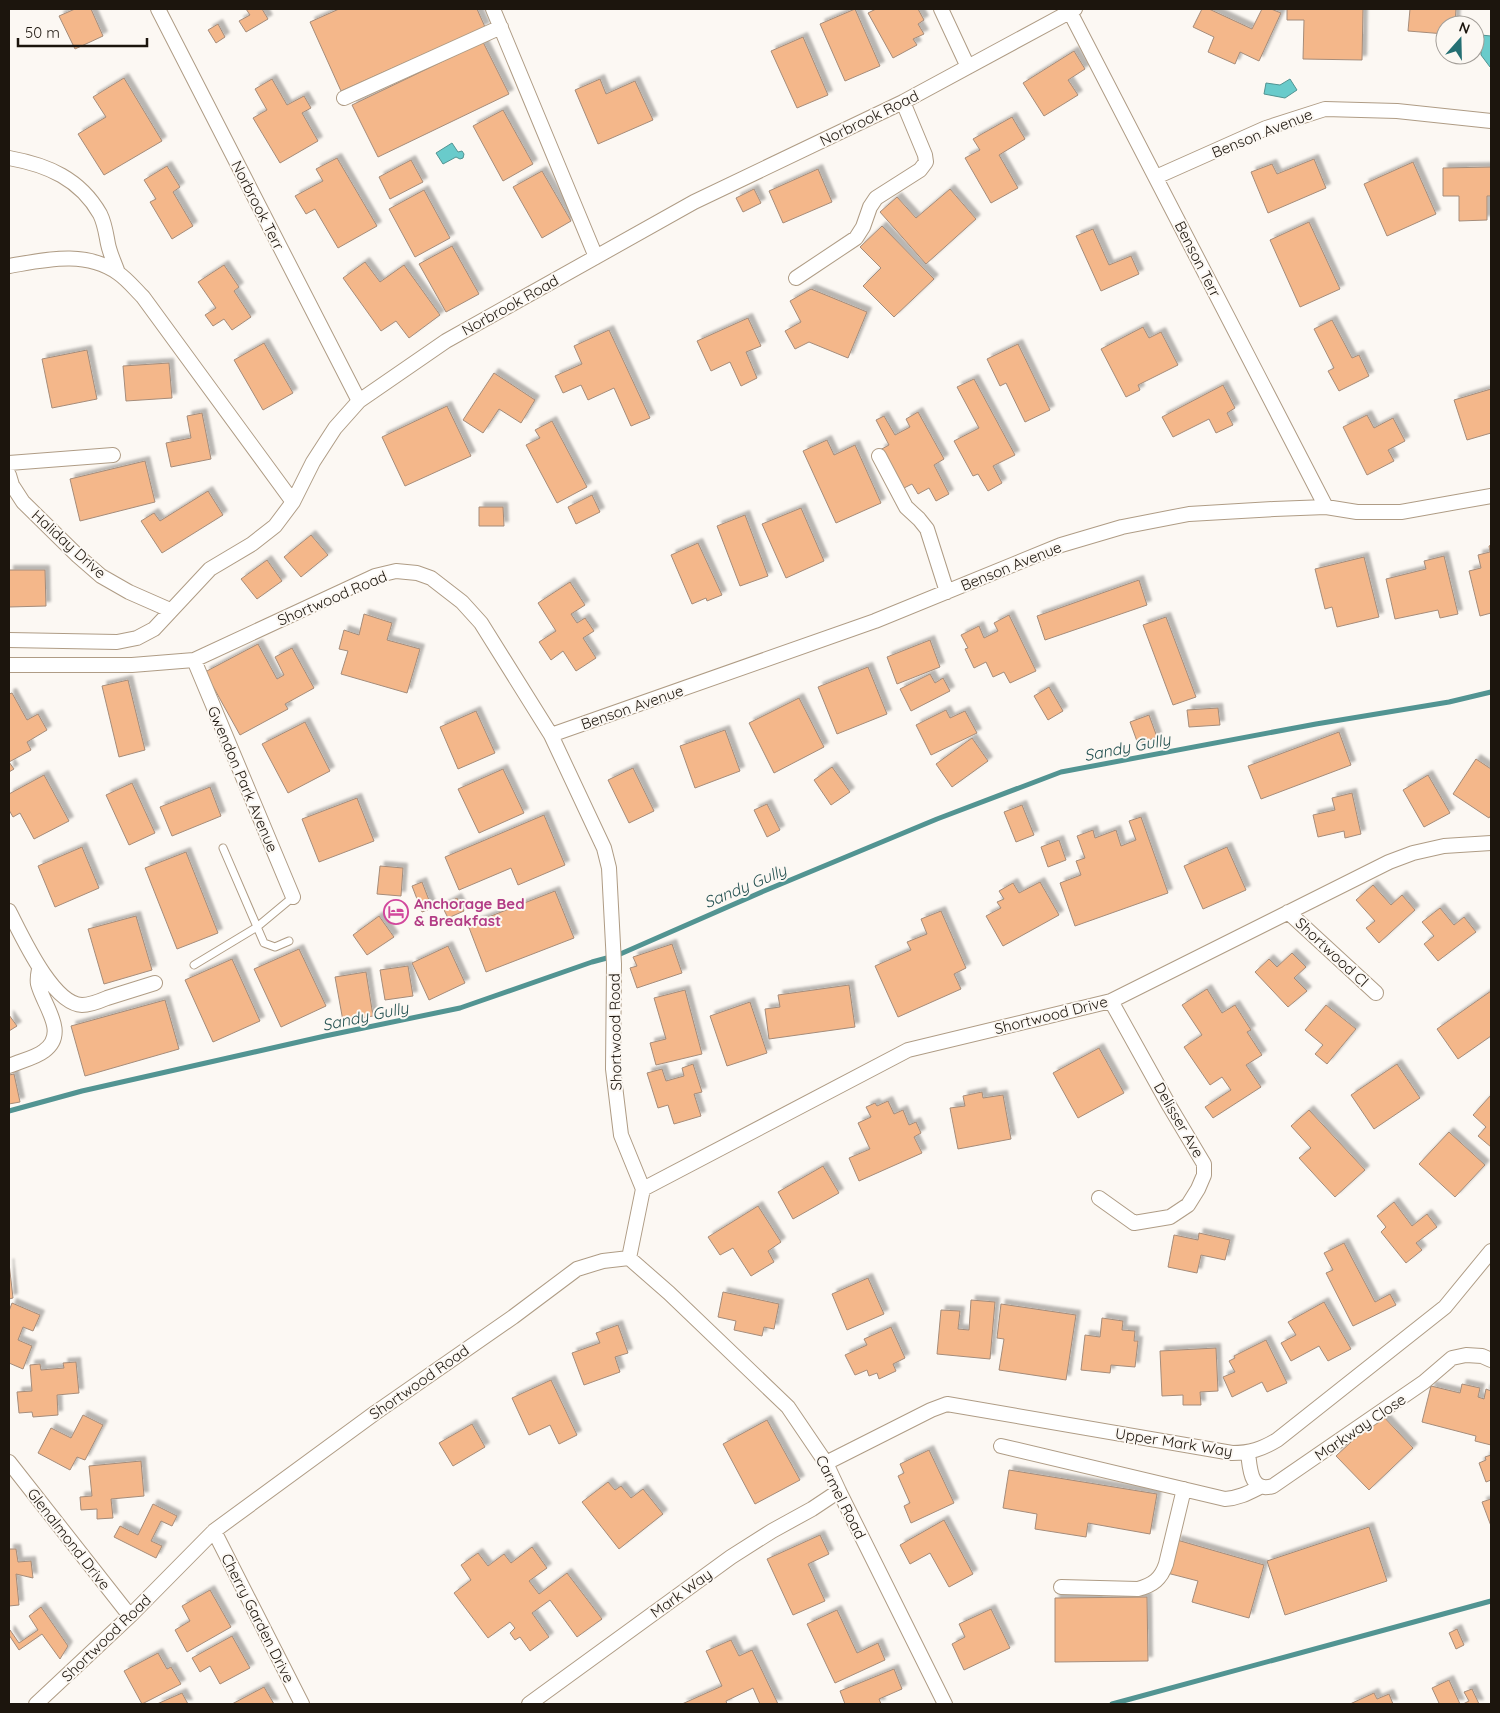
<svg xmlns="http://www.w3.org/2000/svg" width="1500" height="1713" viewBox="0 0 1500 1713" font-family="Quicksand,sans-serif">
<defs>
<filter id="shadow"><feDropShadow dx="4.5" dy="-4.5" stdDeviation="1" flood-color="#0004"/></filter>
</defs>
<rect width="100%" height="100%" fill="#fcf8f3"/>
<path fill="#69cbcb" stroke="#529492" d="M1481,35L1491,36V66L1490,67L1481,55Z
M1290,79L1297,90L1285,98L1264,94L1266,83L1280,85Z
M452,143L458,152L462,151L464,154L463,158L460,159L456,157L443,164L436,153Z"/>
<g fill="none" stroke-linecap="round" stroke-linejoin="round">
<path stroke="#529492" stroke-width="5" d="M9,1111L82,1091L325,1036L460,1008L592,962L618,955L764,891L937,819L1061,772L1316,724L1449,702L1491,692
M1112,1704L1491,1601"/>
</g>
<path fill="#f4b78a" stroke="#a58c7a" filter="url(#shadow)" d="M75,9H91L103,36L75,49L59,16Z
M246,9H262L268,19L246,32L239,21L250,15Z
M339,9H477L485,27L341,91L310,22Z
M855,9L880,66L845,81L820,24Z
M876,9H918L924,20L918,24L924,34L913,39L917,45L893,58L868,13Z
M1202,9H1209L1252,29L1262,9H1271L1281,13L1259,61L1240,52L1235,64L1208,52L1214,37L1193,27Z
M1287,9H1363L1362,60L1303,59L1304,20H1287Z
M1410,9H1456L1455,25H1445V34L1408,31Z
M218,24L225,37L216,43L208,30Z
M803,37L828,95L797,108L771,51Z
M483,42L509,94L378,157L352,105Z
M1074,51L1085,69L1068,80L1078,95L1044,116L1023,83Z
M124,78L162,141L104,175L78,134L106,117L93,97Z
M272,79L287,105L304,96L311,108L302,113L318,141L280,163L253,118L267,110L255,89Z
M600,79L606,94L635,81L653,120L598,144L575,90Z
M503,110L533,164L503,181L473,126Z
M1012,117L1025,139L999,155L1018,188L991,203L965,158L980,150L973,139Z
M337,158L377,226L338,248L315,209L306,214L295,196L323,181L316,169Z
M1314,159L1326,188L1268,213L1251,172L1272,164L1277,174Z
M411,160L423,182L390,199L379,177Z
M1413,162L1436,214L1387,236L1364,184Z
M167,166L180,187L173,192L193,226L172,239L150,202L156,199L144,180Z
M1491,167V196H1487V220L1459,221V196H1443V168Z
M818,169L832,202L783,223L769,191Z
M542,171L571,221L542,238L513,187Z
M754,189L761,203L743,212L736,198Z
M950,189L976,219L926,264L880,212L897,197L916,218Z
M424,190L450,238L415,257L389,209Z
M1309,222L1340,289L1300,307L1270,240Z
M882,226L934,279L894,317L863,286L881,268L860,247Z
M1093,229L1109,265L1131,256L1139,274L1101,291L1076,236Z
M452,246L479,294L446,312L419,264Z
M365,262L380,282L404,265L440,315L409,338L396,321L381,331L343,278Z
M224,265L239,287L234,291L251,317L232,330L224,319L213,326L205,315L216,308L198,282Z
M811,289L867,312L848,358L809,342L795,349L785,331L801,322L790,301Z
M748,318L761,346L746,352L757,378L741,386L730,362L711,371L697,341Z
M1332,320L1352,358L1359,355L1369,376L1339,391L1328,371L1334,368L1314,329Z
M1143,327L1149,338L1161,332L1178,365L1138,385L1140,390L1126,397L1101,349Z
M609,330L650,418L631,426L614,388L588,400L581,385L563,393L555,376L582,364L574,346Z
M264,343L293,393L263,410L234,360Z
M1018,344L1050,410L1025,422L1006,383L1000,386L987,359Z
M87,350L97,399L52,408L42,359Z
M169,363L172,398L126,401L123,366Z
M494,373L535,400L521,423L499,409L483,433L463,420Z
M974,379L1015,455L993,466L1002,483L988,491L978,474L973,476L954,441L979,428L957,387Z
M1223,385L1235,408L1227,413L1233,425L1216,433L1209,419L1173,437L1162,417Z
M1491,389V433L1467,440L1454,400Z
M447,406L471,456L405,486L382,437Z
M918,412L944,459L934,465L949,494L936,501L929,488L918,494L912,484L902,489L880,450L889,445L876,420L884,416L895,435L910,427L906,419Z
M202,413L211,459L171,467L166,443L191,438L187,416Z
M1367,415L1374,428L1393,418L1405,441L1388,450L1394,461L1367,475L1343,427Z
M552,421L587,487L557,503L526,445L540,438L535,430Z
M827,440L834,455L855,445L881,503L836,523L803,451Z
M145,461L155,502L80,521L70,479Z
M208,491L223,515L162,553L141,521L154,513L160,521Z
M592,495L600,512L576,524L568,507Z
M479,507H503L504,526H479Z
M801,508L824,561L786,578L762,524Z
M745,515L768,576L740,586L717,526Z
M311,535L328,555L301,577L284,557Z
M698,543L722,595L707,601L706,598L692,604L671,555Z
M1491,545V613L1480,616L1469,571L1481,568L1478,555L1490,552L1489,546Z
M1444,556L1458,614L1440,618L1438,610L1395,619L1386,579L1426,569L1424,561Z
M1364,557L1379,617L1337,627L1332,607L1325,609L1315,569Z
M267,560L282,581L257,599L241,579Z
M9,570H45L46,606L9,607Z
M1139,580L1147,605L1045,640L1037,616Z
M570,582L585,605L571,614L577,623L585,618L594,631L583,638L596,658L576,671L563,651L551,660L539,642L556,631L538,603Z
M364,614L392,623L387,640L420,649L407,693L341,674L348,651L339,649L344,630L359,635Z
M1009,615L1036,671L1010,683L1004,672L993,677L986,662L974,668L965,649L968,648L961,635L979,626L984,638L998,631L994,623Z
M1166,617L1196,697L1173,705L1143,625Z
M930,640L940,667L897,684L887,657Z
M258,644L277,679L284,675L275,657L292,648L314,688L285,704L288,709L240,735L205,672Z
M868,667L887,714L837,734L818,687Z
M930,674L935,683L943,678L950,691L911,711L900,689Z
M128,680L145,750L119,757L102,686Z
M1049,687L1063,711L1048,720L1034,696Z
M12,693L27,720L38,714L47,730L27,742L31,750L9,762L14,769L9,772V694Z
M799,698L824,747L774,773L749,723Z
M1218,708L1220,725L1189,727L1187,710Z
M946,710L950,718L965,711L977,733L931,755L916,725Z
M476,711L495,753L458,769L440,727Z
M1149,715L1157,737L1138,744L1130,722Z
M305,722L330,771L288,793L262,744Z
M725,730L740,771L695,788L680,746Z
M1339,732L1351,765L1261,799L1248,766Z
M972,738L988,761L952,787L936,764Z
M1476,759L1491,769V815L1489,818L1453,794Z
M832,767L850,792L831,805L814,780Z
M633,768L654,811L629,823L608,780Z
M503,769L524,813L479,833L458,789Z
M44,775L69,821L34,839L20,813L13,817L9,810V794Z
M1428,775L1450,813L1424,827L1403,790Z
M132,783L155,833L129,845L106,795Z
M210,787L221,816L172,836L160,807Z
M1352,793L1361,834L1345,838L1344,831L1318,837L1313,815L1335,810L1332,798Z
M357,798L374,841L319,862L302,819Z
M767,804L780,830L767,837L754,810Z
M1022,805L1034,835L1016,842L1004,812Z
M544,815L565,865L518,885L511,868L459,890L445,857Z
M1141,817L1168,893L1075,926L1060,883L1081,875L1076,861L1085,858L1077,836L1093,830L1095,838L1116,830L1121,846L1136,840L1129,821Z
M1059,840L1066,860L1048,867L1041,847Z
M82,847L99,888L55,907L38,866Z
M1227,847L1246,890L1203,909L1184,866Z
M186,852L218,933L177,949L145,868Z
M380,866L403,868L401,896L377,894Z
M422,882L432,908L422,912L412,886Z
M1040,882L1059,915L1003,946L986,916L1001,908L997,902L1004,899L999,891L1013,883L1019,893Z
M1373,885L1391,905L1402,895L1415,910L1379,943L1366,928L1375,921L1356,900Z
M555,891L574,938L486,972L468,925Z
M457,898L464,911L448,918L442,906Z
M1440,908L1454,925L1464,917L1476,932L1438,961L1424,944L1434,936L1422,922Z
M941,911L966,968L954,974L961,989L898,1017L875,966L911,950L907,942L927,934L921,919Z
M136,916L152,970L104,984L88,929Z
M379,916L394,937L367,955L353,935Z
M672,944L682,973L637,988L630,968L637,966L633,957Z
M448,946L465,983L429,1000L412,963Z
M299,949L326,1006L281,1027L254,969Z
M1292,953L1306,967L1294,978L1307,991L1288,1007L1255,972L1269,959L1277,967Z
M232,959L260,1021L213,1042L185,980Z
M408,966L413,996L385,1000L380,970Z
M366,972L373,1016L343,1021L335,977Z
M849,985L855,1027L769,1039L765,1009L780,1007L778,995Z
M1207,989L1222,1013L1235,1005L1251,1030L1247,1032L1262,1055L1246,1065L1261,1087L1213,1118L1205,1107L1231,1090L1222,1077L1210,1085L1184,1047L1202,1035L1182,1005Z
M685,990L702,1054L656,1065L650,1043L666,1039L654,998Z
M1491,991V1036L1458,1059L1437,1029Z
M165,1000L179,1049L85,1076L71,1026Z
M750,1002L767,1053L727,1066L710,1016Z
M1326,1005L1356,1029L1327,1064L1315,1054L1323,1045L1305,1030Z
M9,1015L17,1026L9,1031Z
M1099,1048L1124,1093L1078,1118L1053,1073Z
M693,1064L702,1092L694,1094L701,1116L674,1124L668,1105L658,1108L647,1073L662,1069L666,1081L684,1076L682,1068Z
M1397,1064L1420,1098L1374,1129L1351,1095Z
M14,1074L20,1102L9,1104V1075Z
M982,1092L983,1098L1003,1095L1011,1139L958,1149L950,1108L965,1106L963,1096Z
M1491,1095V1147L1478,1136L1486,1127L1473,1115Z
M888,1101L894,1114L903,1110L909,1125L916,1122L921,1133L914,1137L922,1153L859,1181L849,1158L870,1149L858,1123L871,1117L866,1107L875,1103L877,1106Z
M1309,1110L1365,1170L1335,1197L1299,1158L1311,1148L1291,1126Z
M1449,1132L1485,1165L1455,1197L1419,1164Z
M823,1166L839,1193L793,1219L778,1192Z
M1394,1202L1412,1226L1427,1214L1437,1227L1416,1243L1422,1250L1406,1263L1381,1232L1386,1227L1377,1216Z
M758,1206L781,1242L768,1251L774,1262L751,1276L733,1248L720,1255L708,1237Z
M1199,1233L1230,1240L1225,1260L1201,1255L1197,1273L1168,1267L1174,1235L1198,1240Z
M1344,1243L1375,1302L1390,1294L1396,1305L1353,1326L1326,1273L1333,1270L1324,1253Z
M9,1263L13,1298L9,1299Z
M868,1278L884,1314L847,1330L832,1294Z
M723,1292L779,1304L774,1329L764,1327L762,1336L734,1330L736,1321L718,1317Z
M971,1300L995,1302L990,1359L937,1354L941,1310L960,1311L958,1329L969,1330Z
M1324,1302L1351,1349L1328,1361L1319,1346L1291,1361L1281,1343L1296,1335L1288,1322Z
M12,1303L40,1315L33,1331L23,1327L18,1340L32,1346L23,1369L9,1363V1311Z
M1001,1304L1076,1315L1066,1380L999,1370L1004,1339L997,1338Z
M1102,1318L1123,1321L1122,1330L1135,1331L1134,1341H1138L1135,1367L1111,1365L1110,1373L1081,1370L1085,1335L1100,1337Z
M618,1325L628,1353L615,1357L620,1372L584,1385L572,1353L600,1343L596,1333Z
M891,1327L905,1358L893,1364L896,1371L879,1379L877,1373L869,1376L867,1370L855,1375L845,1355L867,1345L864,1339Z
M1266,1340L1287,1383L1267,1392L1262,1382L1232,1397L1223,1377L1235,1372L1229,1361L1235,1358L1234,1356Z
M1216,1348L1218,1391L1200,1392L1201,1405H1183V1395L1162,1396L1160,1351Z
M76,1362L79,1393L57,1395L58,1415L33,1417L32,1412L19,1413L17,1392L32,1391L30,1365L40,1364L41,1370L64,1368L63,1363Z
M551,1380L577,1435L559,1444L550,1425L529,1435L512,1398Z
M1462,1384L1480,1388L1478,1397L1484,1399L1486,1389L1491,1391V1445L1475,1441L1476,1436L1422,1422L1431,1386L1460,1393Z
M1381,1414L1413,1448L1369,1490L1336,1456Z
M83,1415L103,1425L85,1460L77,1457L70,1470L38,1453L51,1428L71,1438Z
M767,1420L800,1480L755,1504L723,1444Z
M472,1424L485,1447L453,1466L439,1443Z
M929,1450L954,1503L911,1523L904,1506L910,1503L898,1476L904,1473L900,1464Z
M1491,1455V1480L1486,1482L1479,1463L1486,1460L1485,1457Z
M141,1461L144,1496L111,1499L113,1518L97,1519V1509L81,1510L80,1497L92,1496L89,1466Z
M1009,1470L1157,1494L1150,1534L1088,1523L1086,1537L1035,1529L1037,1514L1003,1508Z
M608,1482L615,1490L621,1486L631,1498L643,1489L663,1514L619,1549L582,1502Z
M1491,1499V1526L1482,1502Z
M153,1504L177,1516L172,1526L161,1521L151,1541L162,1546L156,1558L114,1537L120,1526L138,1535Z
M944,1520L973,1574L949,1587L930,1553L910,1564L900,1545Z
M1369,1527L1387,1581L1285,1615L1267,1561Z
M820,1535L829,1554L808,1564L825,1601L793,1615L767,1559Z
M1177,1540L1264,1565L1249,1618L1192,1602L1198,1581L1167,1573Z
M532,1547L547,1568L529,1581L539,1594L567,1573L602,1619L577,1637L550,1600L532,1613L549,1637L530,1651L520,1637L515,1640L510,1633L515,1628L510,1622L488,1638L454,1593L471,1580L461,1565L478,1553L488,1566L504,1554L511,1563Z
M9,1549H16L18,1562L31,1561L33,1578L16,1574L19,1605L9,1606Z
M210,1590L231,1627L187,1652L175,1630L190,1621L182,1606Z
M1147,1597L1148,1661L1055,1662V1598Z
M41,1607L68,1646L60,1659L42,1634L19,1650L9,1635L10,1630L19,1643L38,1630L29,1616Z
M991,1609L1010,1648L964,1670L952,1644L965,1637L959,1624Z
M837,1610L857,1653L878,1643L885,1660L835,1683L807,1624Z
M1457,1629L1464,1645L1456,1649L1449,1633Z
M232,1636L250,1668L220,1684L210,1666L200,1672L192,1658Z
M731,1640L739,1656L752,1650L778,1704H760L753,1688L726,1701L727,1704H682L722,1686L706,1651Z
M158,1653L167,1669L171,1667L181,1684L142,1704L124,1671Z
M894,1669L902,1689L879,1699L881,1704H845L840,1691Z
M1449,1680L1460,1704H1437L1439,1703L1432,1688Z
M264,1687L274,1704H232Z
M1472,1689L1479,1704H1463L1469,1701L1464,1692Z
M182,1693L188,1704H157Z
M1374,1693L1377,1699L1389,1694L1393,1704H1350Z"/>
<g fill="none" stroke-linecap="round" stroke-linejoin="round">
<defs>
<path id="service" d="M223,848L264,943L275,947L289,941
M194,965L257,927L293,897"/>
<path id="minor" d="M158,9L359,401
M493,9L596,257
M941,9L968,67
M1070,12L1326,507
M344,98L501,27
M9,158C48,165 80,179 100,214C105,224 106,234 108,244C110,254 115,264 118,273
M1156,177L1266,128L1325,109L1397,111L1491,121
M9,266C45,260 85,250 118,273C127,279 135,289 143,297L293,502
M796,278L856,238L863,227L870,207L876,198L920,170L926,162L925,155L903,102
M879,456L906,507L919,519L927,529L947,592
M9,463L113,455
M9,475L12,485L23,502L78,556L101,576L129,592L170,610
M9,640L117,642L137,638L154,629L210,569L252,544L275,526L293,502L313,462L335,428L359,401L446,341L694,202L903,102L1075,9
M194,660L293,897
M9,665H132L194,660L375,576L396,571L417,573L431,578L462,602L481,623L551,735L604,848L609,868L614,964L613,1069L621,1135L643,1189L629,1258L603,1261L577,1269L513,1317L375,1413L214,1531L130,1616L36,1704
M551,735L875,621L1061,545L1122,527L1189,514L1274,509L1326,507L1357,512H1401L1491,496
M9,911C21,934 52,1004 82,1005C90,1005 100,1001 107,998C123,993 139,988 155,983
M1288,912L1376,993
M9,1066C20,1061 35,1058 44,1051C69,1033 43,1005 38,984C37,979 38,974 39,969
M643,1189L908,1050L1111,1001L1389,862L1413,853L1444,846L1491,843
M1099,1198L1134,1223L1170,1217L1188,1205L1198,1189L1204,1175V1164L1170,1107L1111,1001
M629,1258L669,1293L788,1407L826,1463L839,1491L945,1704
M1001,1446L1225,1499C1239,1498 1248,1493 1260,1487
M1248,1453C1250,1468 1250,1493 1273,1486L1424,1382L1452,1358L1466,1355L1482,1356L1491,1360
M9,1462L130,1616
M826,1463L931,1410L947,1404L1232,1453C1250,1453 1262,1449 1277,1440L1445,1307L1491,1251
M214,1531L302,1704
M1061,1587L1138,1589C1153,1585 1161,1579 1166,1564L1184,1489
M529,1704L731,1557L772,1531L812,1509L839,1491"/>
</defs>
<use href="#service" stroke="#af9c85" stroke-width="9"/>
<use href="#minor" stroke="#af9c85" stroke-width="16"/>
<use href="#service" stroke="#fff" stroke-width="7"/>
<use href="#minor" stroke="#fff" stroke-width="14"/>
</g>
<defs>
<symbol id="hotel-ring" viewBox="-11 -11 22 22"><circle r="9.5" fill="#fcf8f3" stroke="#d1479c" stroke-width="1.5"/><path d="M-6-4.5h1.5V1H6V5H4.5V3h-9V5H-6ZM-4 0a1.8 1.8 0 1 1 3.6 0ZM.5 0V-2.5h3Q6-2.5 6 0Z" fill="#d1479c"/></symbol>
</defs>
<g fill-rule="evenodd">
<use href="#hotel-ring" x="382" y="898" width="28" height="28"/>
</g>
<g text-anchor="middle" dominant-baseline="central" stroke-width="4" stroke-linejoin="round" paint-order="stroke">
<g font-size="15" fill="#1c150d" stroke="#fcf8f3">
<text transform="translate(869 118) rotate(-26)">Norbrook Road</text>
<text transform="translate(1262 133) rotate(-22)">Benson Avenue</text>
<text transform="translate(258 205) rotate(63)">Norbrook Terr</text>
<text transform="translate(1198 259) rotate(63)">Benson Terr</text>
<text transform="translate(510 305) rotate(-29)">Norbrook Road</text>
<text transform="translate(69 544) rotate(42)">Haliday Drive</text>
<text transform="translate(1011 566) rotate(-22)">Benson Avenue</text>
<text transform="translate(332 598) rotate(-23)">Shortwood Road</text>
<text transform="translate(632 707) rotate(-19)">Benson Avenue</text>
<text transform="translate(243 779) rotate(67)">Gwendon Park Avenue</text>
<text transform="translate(1332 952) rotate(43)">Shortwood Cl</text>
<text transform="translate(1051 1015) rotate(-14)">Shortwood Drive</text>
<text transform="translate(615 1032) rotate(-91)">Shortwood Road</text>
<text transform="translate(1179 1120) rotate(60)">Delisser Ave</text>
<text transform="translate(419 1382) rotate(-35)">Shortwood Road</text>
<text transform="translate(1360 1427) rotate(-34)">Markway Close</text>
<text transform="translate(1174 1442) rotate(9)">Upper Mark Way</text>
<text transform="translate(841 1497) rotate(63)">Carmel Road</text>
<text transform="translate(69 1539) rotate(52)">Glenalmond Drive</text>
<text transform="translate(681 1593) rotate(-36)">Mark Way</text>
<text transform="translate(258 1618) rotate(63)">Cherry Garden Drive</text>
<text transform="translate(106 1638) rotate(-44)">Shortwood Road</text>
</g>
<g font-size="15" font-weight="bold" fill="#b23c85" stroke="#fcf8f3" text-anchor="start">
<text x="414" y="903">Anchorage Bed<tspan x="414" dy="17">&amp; Breakfast</tspan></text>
</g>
<g font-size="16" font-style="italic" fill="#235050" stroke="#fcf8f3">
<text transform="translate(1127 747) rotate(-11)">Sandy Gully</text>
<text transform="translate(745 886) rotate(-23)">Sandy Gully</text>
<text transform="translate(365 1016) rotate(-12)">Sandy Gully</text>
</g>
</g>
<rect width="1500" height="1713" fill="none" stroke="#1c150d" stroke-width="20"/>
<g transform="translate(1460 40) rotate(20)"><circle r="24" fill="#fcf8f3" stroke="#a29d97"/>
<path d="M0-4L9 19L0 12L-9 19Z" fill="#246f73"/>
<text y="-8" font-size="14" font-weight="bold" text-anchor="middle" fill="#1c150d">N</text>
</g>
<path d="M18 38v8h129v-8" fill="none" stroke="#1c150d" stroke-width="2.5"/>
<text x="25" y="38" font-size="15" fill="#1c150d" stroke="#fcf8f3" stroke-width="4" paint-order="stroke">50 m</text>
</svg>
